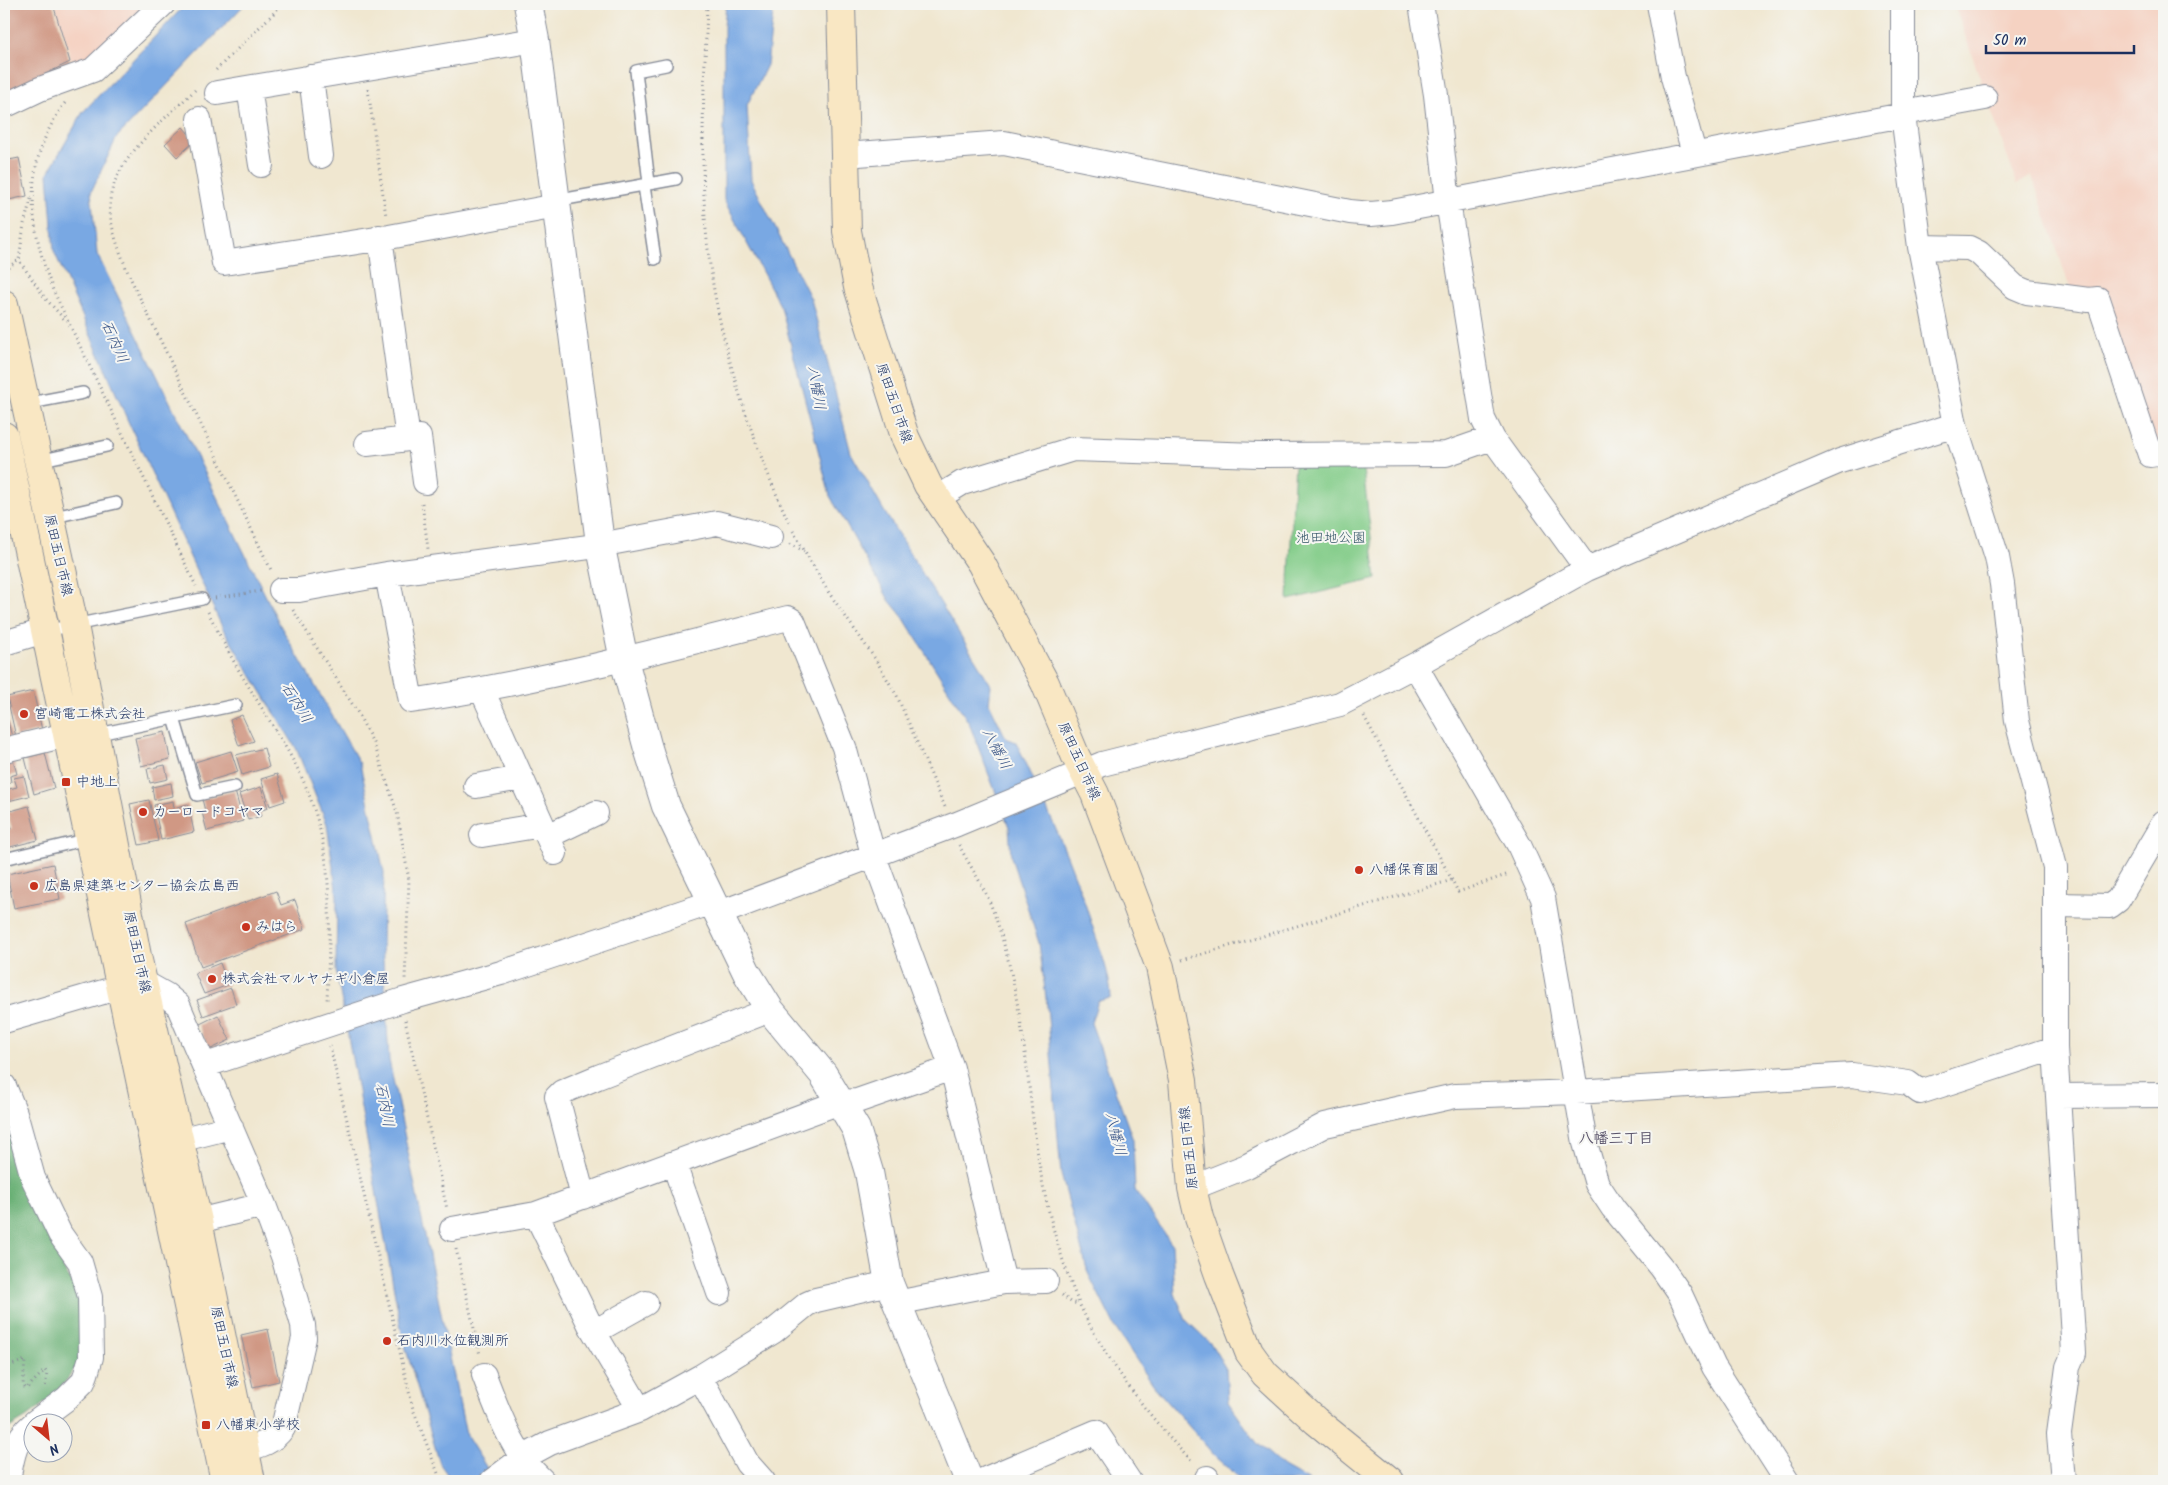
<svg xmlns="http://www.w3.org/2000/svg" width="2168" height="1485" viewBox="0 0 2168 1485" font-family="Kalam,'Klee One',sans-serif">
<rect width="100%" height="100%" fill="#f6f6f2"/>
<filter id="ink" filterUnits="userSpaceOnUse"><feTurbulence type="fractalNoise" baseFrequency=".02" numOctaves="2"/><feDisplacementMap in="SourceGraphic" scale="10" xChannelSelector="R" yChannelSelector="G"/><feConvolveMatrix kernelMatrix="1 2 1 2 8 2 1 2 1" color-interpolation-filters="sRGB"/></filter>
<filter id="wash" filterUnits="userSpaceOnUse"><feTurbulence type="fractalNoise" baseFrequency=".0096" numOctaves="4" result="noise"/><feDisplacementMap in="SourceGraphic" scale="20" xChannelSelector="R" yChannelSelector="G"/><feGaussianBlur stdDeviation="1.12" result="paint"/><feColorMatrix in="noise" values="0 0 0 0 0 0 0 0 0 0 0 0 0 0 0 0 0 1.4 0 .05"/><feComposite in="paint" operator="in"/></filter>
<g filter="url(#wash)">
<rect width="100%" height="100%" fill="#f0e7d0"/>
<path fill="#f5d2c2" d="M55,4H146L91,58L73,66Z
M1954,4H2164V447L2155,448L2102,290L2071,291L2032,176L2017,184Z"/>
<path fill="#82cc88" stroke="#4e7e73" d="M1362,461L1376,579L1288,600L1295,462Z"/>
<path fill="#69b074" stroke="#427069" d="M4,1115L25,1186L67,1275L83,1297V1358L57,1393L27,1417L4,1431Z"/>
<path fill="#79a8e3" stroke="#4a6ca0" d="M186,4H245L117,137L91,192L97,254L280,625L360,764L384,872L382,943L389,1060L466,1435L495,1481H452L440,1464L403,1339L336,970L337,896L327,824L296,748L223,629L128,421L54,251L48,173L83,112Z
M726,4H774L767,65L747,105L751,180L811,299L851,453L884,511L991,685L989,703L1006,738L1016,742C1045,803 1073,864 1093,928C1101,952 1110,974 1111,998L1098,1001L1091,1023L1133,1140L1135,1190L1172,1245L1175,1294L1186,1320L1211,1344L1226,1369L1228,1402L1257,1443L1284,1467L1309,1481H1243L1214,1455L1153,1385L1116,1329L1088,1273L1061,1174L1047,1006L1039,943L1011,857L1009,827L969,723L903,617L889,600L830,496L781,307L724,200V26Z"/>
<g id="blocks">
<path fill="#d09884" d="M4,4H53L70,62L8,92L4,73Z
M183,127L195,141L177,157L165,144Z
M19,158L27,196L4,201V161Z
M33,691L42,730L16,737L7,697Z
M4,707L12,737L4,740Z
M242,715L254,741L239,746L230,720Z
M165,732L170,759L141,766L135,738Z
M264,748L269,767L242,775L236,755Z
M231,751L238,772L202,783L195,762Z
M45,753L54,788L34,794L25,758Z
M12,756L17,774L10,776L11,782L4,784V758Z
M165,765L168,779L150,783L147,769Z
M277,774L285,801L270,806L261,779Z
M24,776L29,796L8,801L5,790L17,787L14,778Z
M171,783L173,796L154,800L152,787Z
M261,787L268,808L259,811L261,816L248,820L239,794Z
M235,791L243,821L207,831L202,812L205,811L202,799Z
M149,800L158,841L139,845L130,804Z
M173,801L174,808L188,804L194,832L161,840L154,805Z
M29,806L38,840L6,848L4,832L12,829L7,812Z
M53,864L60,899L14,908L7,874Z
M276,891L281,905L295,900L305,929L201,967L186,924Z
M220,963L228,985L204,994L195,973Z
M231,988L236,1004L203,1016L197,1000Z
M218,1015L230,1040L209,1050L198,1025Z
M268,1329L279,1381L253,1387L241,1335Z"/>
</g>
</g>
<g filter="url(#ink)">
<use href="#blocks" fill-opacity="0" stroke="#868b97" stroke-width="1"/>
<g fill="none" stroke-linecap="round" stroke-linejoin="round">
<defs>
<path id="service" d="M649,183L636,71L666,65
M644,186L655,259
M555,201L676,179
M25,404L83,393
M38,461L107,446
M50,518L116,503
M45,631L202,599
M174,718L197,795L235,787
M94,735L236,705
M4,859L88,839"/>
<path id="minor" d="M1421,4L1436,95L1448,202L1483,419L1493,439L1587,569
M1659,4L1673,77L1694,153
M1903,4V115L1920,247L1955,425L1997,557L2002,584L2017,721L2055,867V1048L2074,1353L2068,1367L2059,1434L2063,1481
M311,77L321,156
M249,88L261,165
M217,93L535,40
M4,106L40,89L93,70L163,4
M1903,113L1985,98
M199,119L224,263L389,237L557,206
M845,155L1004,143L1350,212L1371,214L1392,212L1903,115
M380,237L408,439L419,437L425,482
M1920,247L1969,248L1979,253L2015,287L2027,292L2089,300L2098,299L2150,455L2164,453
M367,444L408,439
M937,498L962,483L1073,449L1258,455L1446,454L1492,438
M387,574L411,701C538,682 663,650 788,618L793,621L844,747L873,854L952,1068L1004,1282
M281,590H299L387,574L589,547L717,523L771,537
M4,643L44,631
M1415,665L1519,845L1543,898L1585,1143L1597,1184L1613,1208L1662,1268L1680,1294L1714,1367L1787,1481
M482,690L555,853
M4,750L66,735
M476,786L521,778
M482,835L542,825
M548,836L596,813
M2055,905L2110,906L2118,900L2164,822
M4,1021L120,987L143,982L166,995L178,1005L264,1205L283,1256L303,1325L304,1338L283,1428C273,1442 261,1446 244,1449
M206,1065L403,1000L501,973L707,904L720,913L957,824L1102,764L1340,704L1415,665L1587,569L1840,461L1955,425
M4,1086L15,1113L33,1178L60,1234L80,1262L90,1297L91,1357L86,1374L83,1382L66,1399L35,1422
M2058,1096L2164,1095
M179,1140L231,1127
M674,1164L719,1293
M1192,1188L1247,1166L1325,1125L1455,1096L1576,1092L1852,1075L1908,1083L1920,1092L2055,1048
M583,1197L557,1097L562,1092L598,1077L770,1010
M536,1214L591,1327L640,1410
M198,1221L264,1205
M452,1229L536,1214L840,1102L857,1101L952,1068
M896,1303L1004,1282L1046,1281
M594,1332L646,1303
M484,1375C498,1411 513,1455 543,1481
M700,1377L747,1463L763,1481
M1207,1478L1208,1481
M8,1481C12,1458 14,1440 32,1425
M492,1481L524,1457L550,1443L640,1410L700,1377L774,1331L807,1304L816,1300L889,1283
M981,1481L1096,1432L1129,1481"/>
<path id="tertiary" d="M528,4L535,40L600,543L624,660L647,745L666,806L747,973L770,1010L823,1074L856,1129L869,1172L889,1283L969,1481"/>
<path id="secondary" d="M841,4L847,231L858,287L905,437L928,485L981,563L1045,683L1076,757L1095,794L1160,967L1183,1080L1192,1188L1199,1218L1219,1275L1249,1352L1265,1374L1316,1421L1390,1481
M4,304L74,625L137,956L198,1221L251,1481
M4,436L225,1481"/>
</defs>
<use href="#service" stroke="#868b97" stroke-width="14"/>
<use href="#minor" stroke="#868b97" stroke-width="26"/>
<use href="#tertiary" stroke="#868b97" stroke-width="30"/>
<use href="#secondary" stroke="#868b97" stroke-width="30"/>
<path stroke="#868b97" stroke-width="3" stroke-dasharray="1 4" stroke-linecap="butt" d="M707,4C705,68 701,133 704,197C708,310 743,422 790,525
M216,70L283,4
M368,89L386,216
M195,90C167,117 120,154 111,194C106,220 119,249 128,273L272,572
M65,103C21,163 28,224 53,290L196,586
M31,199L24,224L19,260L45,298L66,321
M8,267L19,260
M422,503L428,549
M793,531L829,593L876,660L897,696L945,807
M790,544L804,551
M215,598L261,591
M293,610L358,713L375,747L397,812L409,880L405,979
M208,612C222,640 236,667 252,692C274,729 300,765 313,806C335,870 329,936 327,1002
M1364,716L1452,880
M959,845C968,863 980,880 988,898C1001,929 1010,964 1016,997C1027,1051 1030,1107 1039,1162C1045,1203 1057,1246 1072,1286C1093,1344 1149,1418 1193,1463
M1182,960L1452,880L1458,892L1509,874
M405,1020L447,1209
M330,1046L413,1409L441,1481
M456,1249L480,1355
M1062,1295L1071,1302L1078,1304
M4,1368L25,1360L23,1385L26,1389L45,1370L47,1373L45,1389"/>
<use href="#service" stroke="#fff" stroke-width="11"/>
<use href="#minor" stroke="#fff" stroke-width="24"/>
<use href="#tertiary" stroke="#fff" stroke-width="28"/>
<use href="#secondary" stroke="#f9e7c3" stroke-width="28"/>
</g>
</g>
<g fill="#c8321e" stroke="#f6f6f2" stroke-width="2">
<circle cx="24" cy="714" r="5"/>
<rect x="61" y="777" width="10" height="10" rx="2.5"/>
<circle cx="143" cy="812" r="5"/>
<circle cx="1359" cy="870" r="5"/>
<circle cx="34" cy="886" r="5"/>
<circle cx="246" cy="927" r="5"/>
<circle cx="212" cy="979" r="5"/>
<circle cx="387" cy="1341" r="5"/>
<rect x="201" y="1420" width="10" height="10" rx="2.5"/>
</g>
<g text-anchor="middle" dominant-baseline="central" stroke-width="4" stroke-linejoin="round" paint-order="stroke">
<g font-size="14" fill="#1b2f5e" stroke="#f6f6f2">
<text transform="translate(894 403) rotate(71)">原田五日市線</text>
<text transform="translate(58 555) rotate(77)">原田五日市線</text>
<text transform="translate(1079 761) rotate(66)">原田五日市線</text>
<text transform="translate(137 952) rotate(78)">原田五日市線</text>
<text transform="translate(1189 1148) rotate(-96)">原田五日市線</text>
<text transform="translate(224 1347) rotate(78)">原田五日市線</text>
</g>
<g font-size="14" fill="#355668" stroke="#f6f6f2">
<text x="1331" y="538">池田地公園</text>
</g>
<g font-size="14" fill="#1b2f5e" stroke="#f6f6f2" text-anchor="start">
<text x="34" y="714">宮崎電工株式会社</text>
<text x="76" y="782">中地上</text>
<text x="153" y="812">カーロードコヤマ</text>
<text x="1369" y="870">八幡保育園</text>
<text x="44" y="886">広島県建築センター協会広島西</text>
<text x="256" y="927">みはら</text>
<text x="222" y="979">株式会社マルヤナギ小倉屋</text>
<text x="397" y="1341">石内川水位観測所</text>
<text x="216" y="1425">八幡東小学校</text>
</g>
<g font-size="15" font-style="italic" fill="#375386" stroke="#f6f6f2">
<text transform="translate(114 342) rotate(66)">石内川</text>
<text transform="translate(816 388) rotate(80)">八幡川</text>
<text transform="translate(296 703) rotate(58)">石内川</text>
<text transform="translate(996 749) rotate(62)">八幡川</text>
<text transform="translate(384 1105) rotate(79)">石内川</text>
<text transform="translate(1115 1134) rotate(76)">八幡川</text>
</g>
<g font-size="15" font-weight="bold" fill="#5a546b" stroke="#f6f6f2">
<text x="1616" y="1139">八幡三丁目</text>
</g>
</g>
<rect width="2168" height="1485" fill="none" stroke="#f6f6f2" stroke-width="20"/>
<g transform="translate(48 1438) rotate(152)"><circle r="24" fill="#f6f6f2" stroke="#9ea6b7"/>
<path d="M0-4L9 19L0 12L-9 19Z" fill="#c8321e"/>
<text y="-8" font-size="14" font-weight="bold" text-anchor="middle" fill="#1b2f5e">N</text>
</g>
<path d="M1986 45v8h148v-8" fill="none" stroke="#1b2f5e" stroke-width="2.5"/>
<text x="1993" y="45" font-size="15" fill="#1b2f5e" stroke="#f6f6f2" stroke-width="4" paint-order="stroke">50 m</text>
</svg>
